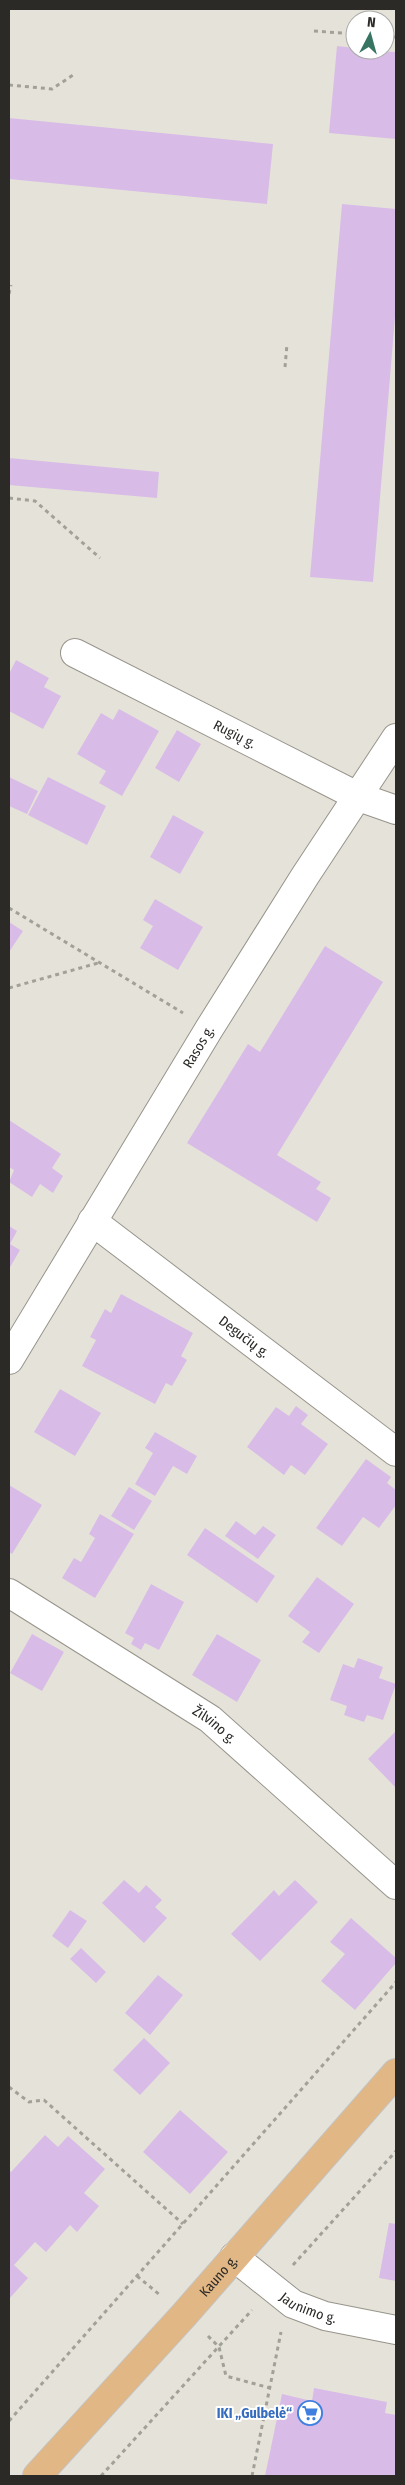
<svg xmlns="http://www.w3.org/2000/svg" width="405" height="2485" viewBox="0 0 405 2485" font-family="'Fira Sans Condensed',sans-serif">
<rect width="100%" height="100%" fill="#e5e3d9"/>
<path fill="#d8bce7" d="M337,46L355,48V50L396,52V139L329,133Z
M9,118L273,144L267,204L9,179Z
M342,204L396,209V305L373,582L310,577Z
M9,458L159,472L157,498L9,485Z
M16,660L49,678L44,687L61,696L43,729L9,711V674Z
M119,709L159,731L122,796L99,783L106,771L77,754L101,713L113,720Z
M177,730L201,744L179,782L155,768Z
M9,777L38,791L27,814L9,806Z
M48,777L106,806L87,845L28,815Z
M173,815L204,832L180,874L150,857Z
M155,899L203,927L178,970L140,948L153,926L143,920Z
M9,922L23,931L9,952Z
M325,946L383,982L277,1155L321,1182L316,1189L331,1198L317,1222L187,1143L248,1044L260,1052Z
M9,1120L61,1154L52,1168L63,1176L53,1193L40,1184L32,1197L9,1182L14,1170L9,1167Z
M9,1226L17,1231L10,1244L20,1250L9,1269Z
M121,1294L193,1333L181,1356L187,1360L172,1386L166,1383L155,1404L82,1366L96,1340L90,1337L105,1309L111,1313Z
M60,1389L101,1413L75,1456L34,1432Z
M296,1406L308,1415L301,1424L328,1444L305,1475L291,1465L284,1475L247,1447L276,1407L289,1416Z
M155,1432L197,1456L187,1474L173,1466L155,1496L135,1484L153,1453L145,1448Z
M366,1459L391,1477L387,1483L396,1490V1505L379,1528L363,1517L342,1546L316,1528Z
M9,1485L42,1505L12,1554L9,1552Z
M129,1487L152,1501L134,1530L111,1516Z
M100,1514L134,1534L95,1598L62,1578L74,1558L81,1562L95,1538L89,1534Z
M236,1521L255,1535L263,1526L276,1535L258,1559L225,1536Z
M205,1528L275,1576L257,1603L187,1555Z
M317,1577L354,1604L319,1653L302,1642L310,1632L288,1616Z
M151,1584L184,1602L159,1650L145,1643L141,1650L131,1644L134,1638L125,1633Z
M32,1634L64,1652L42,1691L10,1673Z
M217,1634L261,1660L237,1702L192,1675Z
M358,1658L383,1667L379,1678L396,1684L383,1720L367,1715L364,1722L344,1715L347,1706L330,1700L343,1664L354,1668Z
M396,1731V1788L368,1759Z
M124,1880L139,1893L146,1885L162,1900L155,1907L167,1918L144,1943L102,1903Z
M295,1880L318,1902L260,1961L231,1934L274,1890L279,1896Z
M70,1910L87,1921L68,1948L52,1936Z
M351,1918L396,1958V1963L355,2010L321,1981L345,1954L330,1942Z
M81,1948L106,1972L96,1983L70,1959Z
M158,1975L183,1995L150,2035L125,2013Z
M144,2038L170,2063L140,2095L113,2070Z
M180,2110L228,2152L190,2194L143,2152Z
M45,2135L58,2147L68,2136L105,2169L84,2193L99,2206L77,2232L70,2225L46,2252L35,2242L14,2265L28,2278L9,2299V2170L11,2172Z
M389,2223L396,2224V2281L379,2278Z
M314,2388L387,2402L385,2413L396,2415V2476H265L282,2394L312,2401Z"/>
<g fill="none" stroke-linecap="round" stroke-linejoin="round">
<defs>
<g id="minor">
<path id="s1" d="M75,653L359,797L396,810"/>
<path id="s2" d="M92,1221L396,1452"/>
<path id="s3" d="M9,1360L209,1029L305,876L396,738"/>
<path id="s4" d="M9,1593L210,1719L396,1885"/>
<path id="s5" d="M234,2257L293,2304L325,2316L396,2330"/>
</g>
<g id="major">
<path id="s6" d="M37,2476L184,2315L396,2073"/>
</g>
</defs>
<use href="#minor" stroke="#97948b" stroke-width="30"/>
<use href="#major" stroke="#c4c3c3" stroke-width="30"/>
<path stroke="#a2a199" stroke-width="3" stroke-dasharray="4 4" stroke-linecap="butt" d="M314,31L355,34
M385,37H396
M9,85L52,89L73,75
M9,294L11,285
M285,367L287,344
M9,498L35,501L100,558
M9,908L183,1013
M9,988L98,963
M9,2087L29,2102L44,2100L183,2224
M293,2265L396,2151
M137,2276L160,2295
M208,2336L219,2347L226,2376L270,2388
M9,2421L396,1982
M101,2476L252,2310
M252,2476L281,2332"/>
<use href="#minor" stroke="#fff" stroke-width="28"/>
<use href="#major" stroke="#e0b785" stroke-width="28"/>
</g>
<defs>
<symbol id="supermarket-ring" viewBox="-11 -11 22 22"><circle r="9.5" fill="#fff" stroke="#3f7fe0" stroke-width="1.5"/><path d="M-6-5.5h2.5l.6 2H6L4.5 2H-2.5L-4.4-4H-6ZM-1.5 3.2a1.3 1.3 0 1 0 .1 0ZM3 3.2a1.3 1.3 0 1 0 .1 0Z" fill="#3f7fe0"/></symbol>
</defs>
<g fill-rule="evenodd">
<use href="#supermarket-ring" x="296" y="2399" width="28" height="28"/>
</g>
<g text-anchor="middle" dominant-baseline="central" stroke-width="4" stroke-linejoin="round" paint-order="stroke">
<g font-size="14" fill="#2b2a27" stroke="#fff">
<text stroke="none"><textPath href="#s1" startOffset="179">Rugių g.</textPath></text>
<text stroke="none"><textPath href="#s3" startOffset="366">Rasos g.</textPath></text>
<text stroke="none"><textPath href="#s2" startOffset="191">Degučių g.</textPath></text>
<text stroke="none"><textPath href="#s4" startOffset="244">Žilvino g.</textPath></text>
<text stroke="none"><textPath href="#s6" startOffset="270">Kauno g.</textPath></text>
<text stroke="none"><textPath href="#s5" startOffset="91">Jaunimo g.</textPath></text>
</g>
<g font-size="14" font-weight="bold" fill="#366cbe" stroke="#fff" text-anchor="end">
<text x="292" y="2413">IKI „Gulbelė“</text>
</g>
</g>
<rect width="405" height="2485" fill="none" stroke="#2b2a27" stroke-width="20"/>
<g transform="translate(370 35) rotate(6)"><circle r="24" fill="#ffffff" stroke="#aaaaa9"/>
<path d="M0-4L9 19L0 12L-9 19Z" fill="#377562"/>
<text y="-8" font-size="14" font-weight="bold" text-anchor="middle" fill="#2b2a27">N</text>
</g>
</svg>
